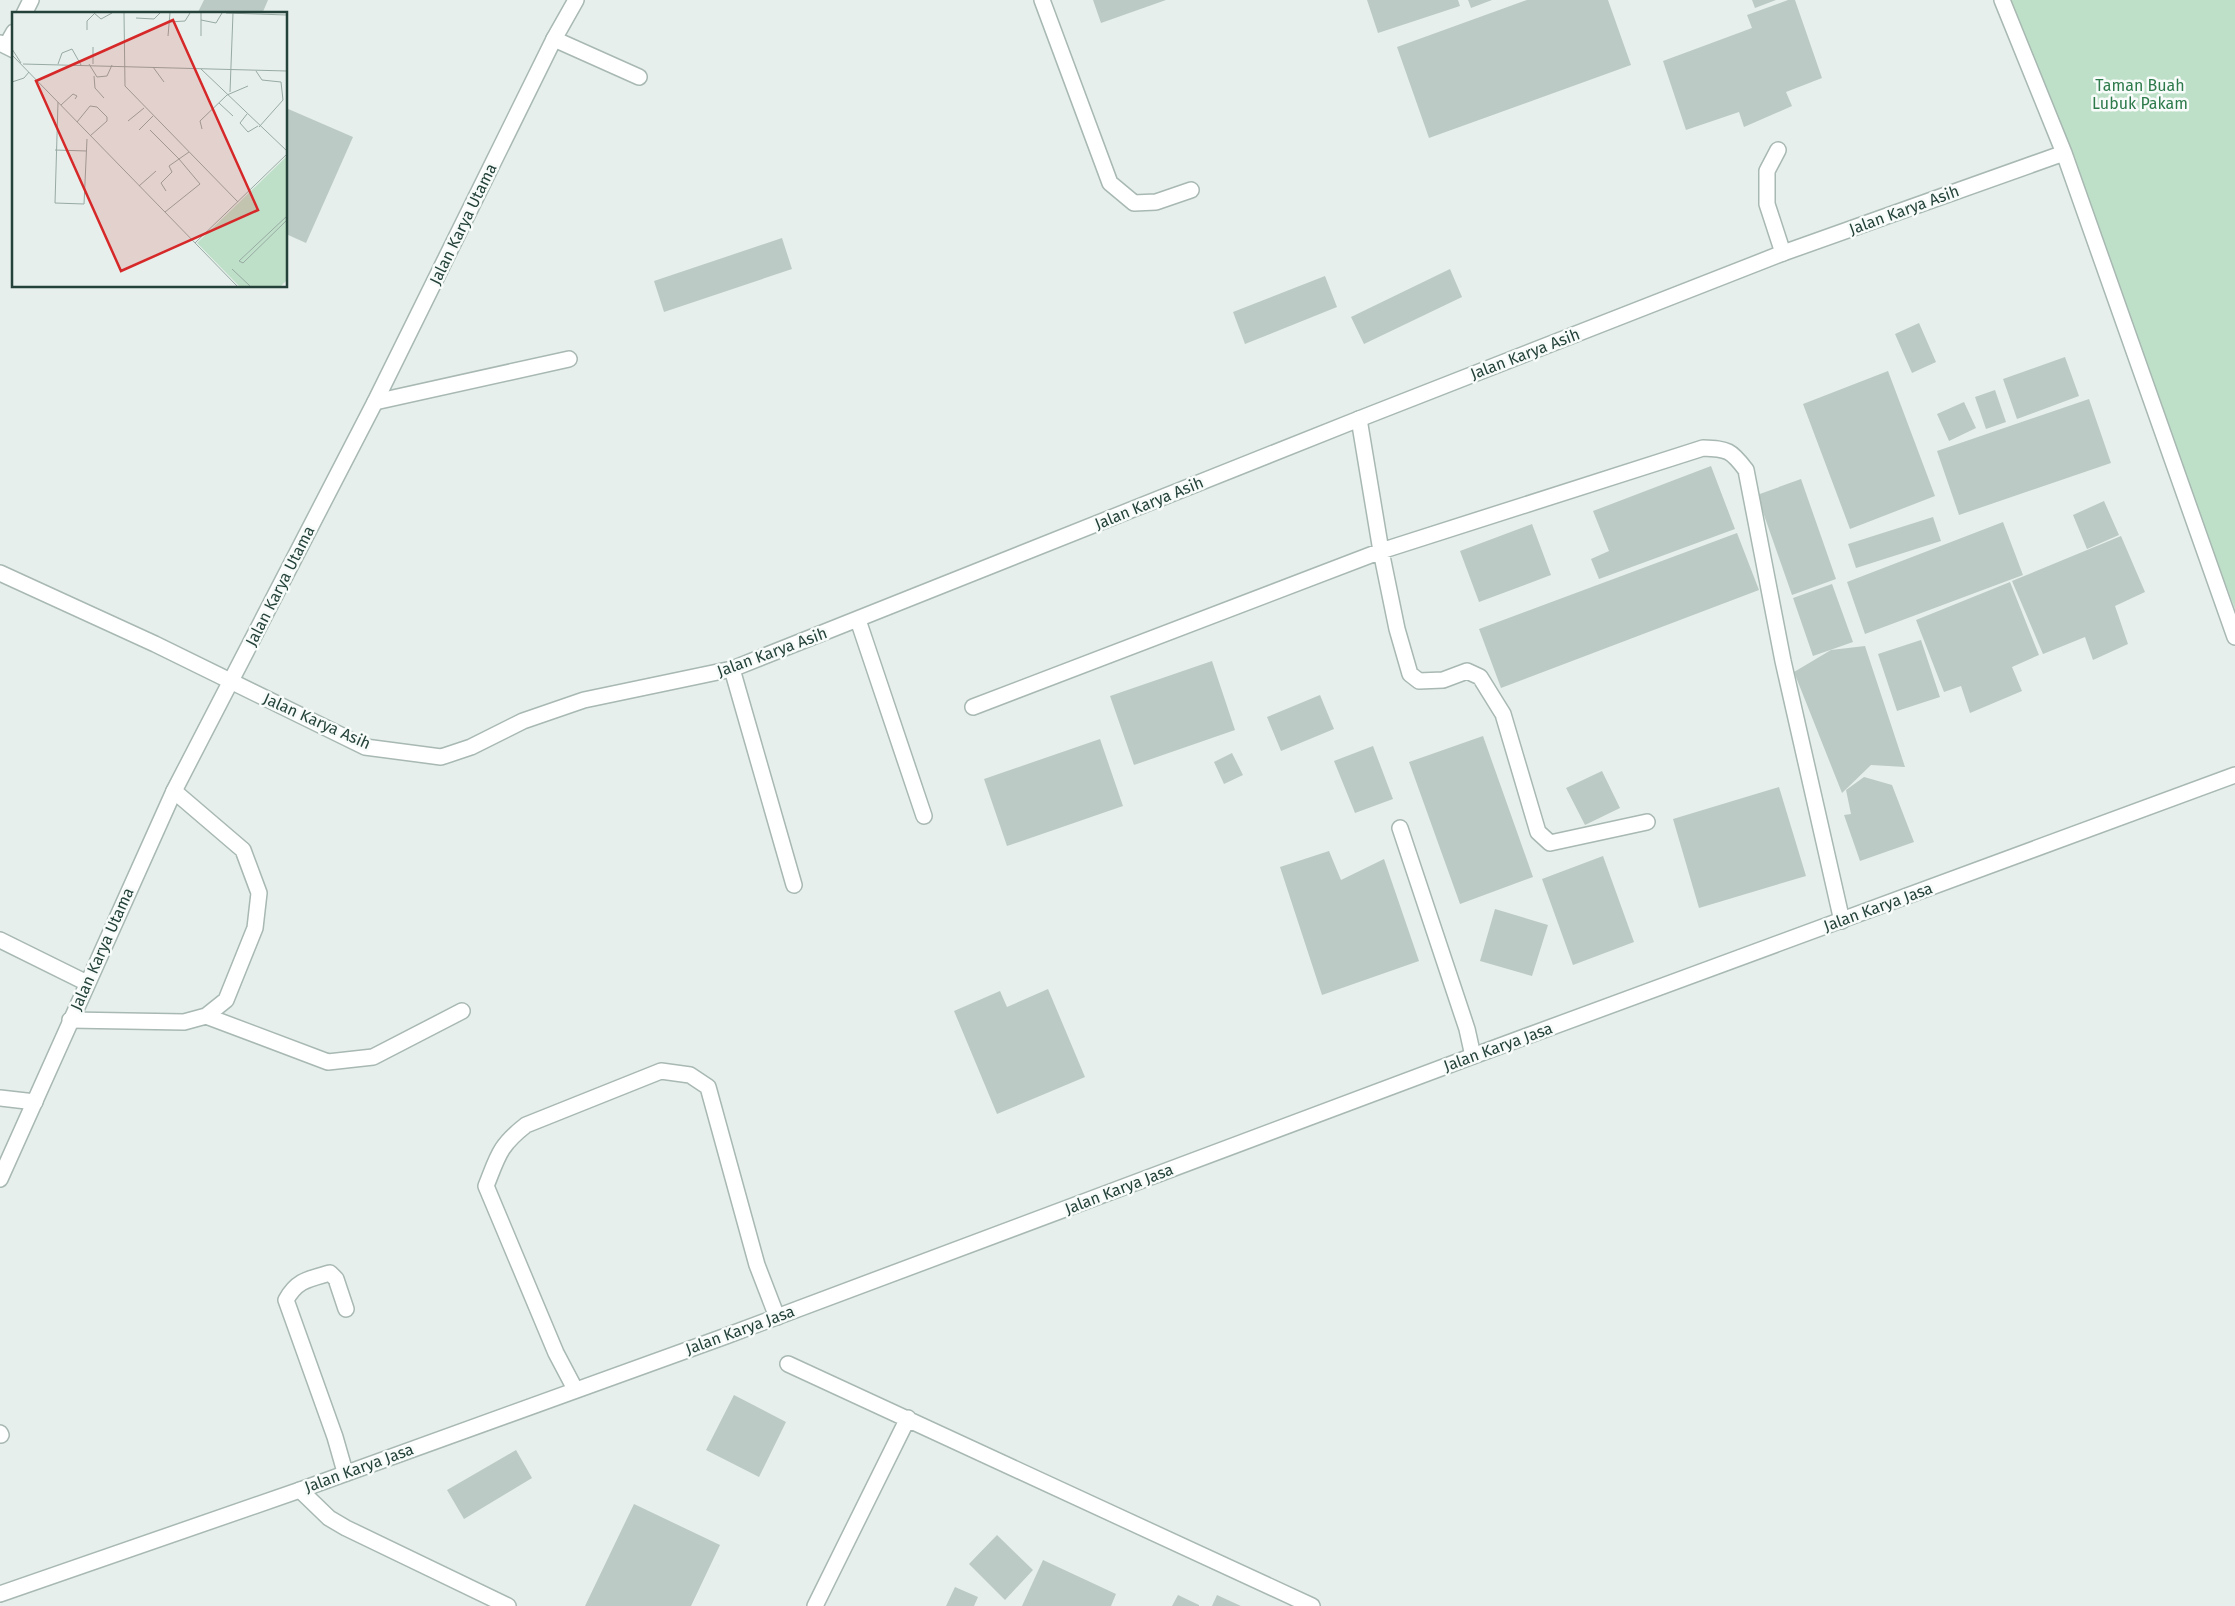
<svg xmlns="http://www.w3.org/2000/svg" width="2235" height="1606" viewBox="0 0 2235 1606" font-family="'Fira Sans',sans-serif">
<rect width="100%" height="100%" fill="#e6efeb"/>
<path fill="#bfe0c8" d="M2004,0H2235V609Z"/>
<path fill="#bbcac4" d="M204,0H268L262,14H197Z
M1093,0H1166L1101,23Z
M1367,0H1458L1460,6L1378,33Z
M1468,0H1492L1471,8Z
M1527,0H1608L1631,65L1429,138L1397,47Z
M1752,0H1776L1755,8Z
M1788,0H1795L1822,78L1786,92L1792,106L1744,127L1739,112L1686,130L1663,61L1752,28L1747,15Z
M286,108L353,137L306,243L286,234Z
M782,238L792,269L664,312L654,281Z
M1450,269L1462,297L1364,344L1351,317Z
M1325,276L1337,307L1245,344L1233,312Z
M1919,323L1936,362L1912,373L1895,334Z
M2065,357L2079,396L2017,419L2003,379Z
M1888,371L1935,496L1850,529L1803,404Z
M1995,390L2006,422L1986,429L1975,397Z
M2089,399L2111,463L1959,515L1937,451Z
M1964,402L1976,428L1949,441L1937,414Z
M1711,466L1735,529L1599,579L1591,559L1609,551L1593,511Z
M1801,479L1836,579L1792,595L1757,495Z
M2104,501L2119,535L2087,549L2073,515Z
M1933,517L1941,541L1856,568L1848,544Z
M2003,522L2023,575L1865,634L1847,582Z
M1532,524L1551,575L1479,602L1460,551Z
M1737,533L1759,590L1501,688L1479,629Z
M2121,536L2145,592L2115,606L2128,644L2093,660L2085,637L2043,654L2012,581Z
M2010,582L2039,655L2012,667L2022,691L1970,713L1961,686L1944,692L1916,620Z
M1832,584L1853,642L1813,656L1793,598Z
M1921,640L1940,697L1897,711L1878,654Z
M1865,646L1905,767L1871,765L1842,793L1794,672L1831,650Z
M1212,661L1235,730L1134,765L1110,696Z
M1320,695L1334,729L1281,751L1267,717Z
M1483,736L1533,877L1460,904L1409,762Z
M1100,739L1123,806L1007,846L984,779Z
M1373,746L1393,799L1355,813L1334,761Z
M1232,753L1243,775L1224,784L1214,762Z
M1602,771L1620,808L1585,825L1566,788Z
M1864,777L1892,785L1914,842L1860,861L1844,815L1851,814L1846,790Z
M1779,787L1806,876L1699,908L1673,819Z
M1329,851L1341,880L1384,859L1419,961L1322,995L1280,867Z
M1603,856L1634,942L1573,965L1542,879Z
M1495,909L1548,925L1532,976L1480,961Z
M1048,989L1085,1077L997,1114L954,1011L1000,991L1007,1007Z
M734,1395L786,1422L759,1477L706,1450Z
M516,1450L532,1478L464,1519L447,1490Z
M634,1504L720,1545L691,1606H585Z
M997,1535L1033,1570L1005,1600L969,1564Z
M1043,1560L1116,1594L1111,1606H1022Z
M955,1587L978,1597L974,1606H946Z
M1178,1595L1199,1605V1606H1172Z
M1217,1595L1241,1606H1212Z"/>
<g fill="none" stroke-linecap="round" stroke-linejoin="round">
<defs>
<path id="service" d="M1042,0L1110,183L1134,203L1156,202L1191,190
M24,14L31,0
M554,39L639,77
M0,43L14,50
M6,46L14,32
M1778,150L1767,171V204L1783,253
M375,402L569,359
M858,620L924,816
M732,669L794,885
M973,707L1381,551L1359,419
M1647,822L1550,843L1538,832L1503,714L1480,677L1467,671L1443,680L1419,681L1410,674L1397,629L1381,551L1703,448C1728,449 1731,450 1746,470L1783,661L1842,921
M1400,828L1467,1029L1473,1056
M0,940L87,983
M206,1016L328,1062L373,1057L462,1011
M70,1020L184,1022L206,1016L226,1000L255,928L259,893L243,850L174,791
M0,1098L35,1102
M788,1364L1312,1606
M575,1389L556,1353L486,1186C498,1156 499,1146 526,1125L661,1071L690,1075L708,1087L757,1265L777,1317
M0,1433L1,1435
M345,1472L335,1437L286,1300C297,1280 309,1279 330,1273L336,1279L346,1309
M300,1490L329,1518L346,1528L508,1606
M815,1606L908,1418"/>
<path id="minor" d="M2002,0L2064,153L2235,637
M0,573L155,644L365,747L441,757L471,747L523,721L584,700L732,669L1359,419L1783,253L2064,153
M0,1179L174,791L375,402L554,39L576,0"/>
<path id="tertiary" d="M0,1594L300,1490L726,1336L1473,1056L2235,775"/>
</defs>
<use href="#service" stroke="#a8b8b2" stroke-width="18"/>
<use href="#minor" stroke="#a8b8b2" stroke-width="18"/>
<use href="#tertiary" stroke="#a8b8b2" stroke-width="18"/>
<use href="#service" stroke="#fff" stroke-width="15"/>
<use href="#minor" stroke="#fff" stroke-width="15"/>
<use href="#tertiary" stroke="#fff" stroke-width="15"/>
</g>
<g text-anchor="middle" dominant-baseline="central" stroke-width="5" stroke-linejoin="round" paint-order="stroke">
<g font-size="16" fill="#2d7a4b" stroke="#f7fbf9">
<text x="2140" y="85">Taman Buah<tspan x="2140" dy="18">Lubuk Pakam</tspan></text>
</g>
<g font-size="16" fill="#24423a" stroke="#f7fbf9">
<text transform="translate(1904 210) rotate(-20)">Jalan Karya Asih</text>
<text transform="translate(463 224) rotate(-64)">Jalan Karya Utama</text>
<text transform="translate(1525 354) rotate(-21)">Jalan Karya Asih</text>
<text transform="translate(1149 503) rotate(-22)">Jalan Karya Asih</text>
<text transform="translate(280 586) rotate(-63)">Jalan Karya Utama</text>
<text transform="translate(772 652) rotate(-20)">Jalan Karya Asih</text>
<text transform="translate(317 721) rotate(24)">Jalan Karya Asih</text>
<text transform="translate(1878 907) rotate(-20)">Jalan Karya Jasa</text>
<text transform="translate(102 949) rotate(-66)">Jalan Karya Utama</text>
<text transform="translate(1498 1047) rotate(-20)">Jalan Karya Jasa</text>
<text transform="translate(1119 1189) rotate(-21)">Jalan Karya Jasa</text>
<text transform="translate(740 1330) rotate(-20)">Jalan Karya Jasa</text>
<text transform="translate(359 1468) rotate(-20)">Jalan Karya Jasa</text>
</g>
</g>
<g transform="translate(12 12)">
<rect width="275" height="275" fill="#e6efeb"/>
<path d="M275,144V268L269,274H227L185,231Z" fill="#bfe0c8"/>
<path fill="none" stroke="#98aaa4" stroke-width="1" d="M82,1L89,7L100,1M112,1L113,74L226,190M189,1V24M214,1L275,3M124,6L142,7L148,1M189,8L204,11L210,1M157,10L173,9L178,1M75,18V9L82,2M156,24L158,1M0,37L9,51M0,43L225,274M11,52L275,59M46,52L50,41L60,37L69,53M77,52L85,65L95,64L100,53M81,52V35M141,55L152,70M189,57L275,139M244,59L250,68L269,70L271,88L247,115M82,64L83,76L92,86M0,70L12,66L17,60M218,80L221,1M46,90L43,191L72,192L75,127M207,91L221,104M49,93L61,82L65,84L63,87M235,102L228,111L236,120L246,114M116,109L132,96M65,110L78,94L85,95L95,105V109L78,124M190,117L188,109L215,83L236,74M127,118L141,104M138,118L167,147L177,140M43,138L75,139M127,174L144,159M153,200L188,172L167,147L157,154L160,160L149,171L154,179M183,231L275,142M227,249L231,251L275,208M227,249L275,204M220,257L238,274"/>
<path fill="#d62828" fill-opacity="0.15" stroke="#d62828" stroke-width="2.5" d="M161,8L246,198L109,259L24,69Z"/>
<rect width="275" height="275" fill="none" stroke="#24423a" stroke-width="2.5"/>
</g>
</svg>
